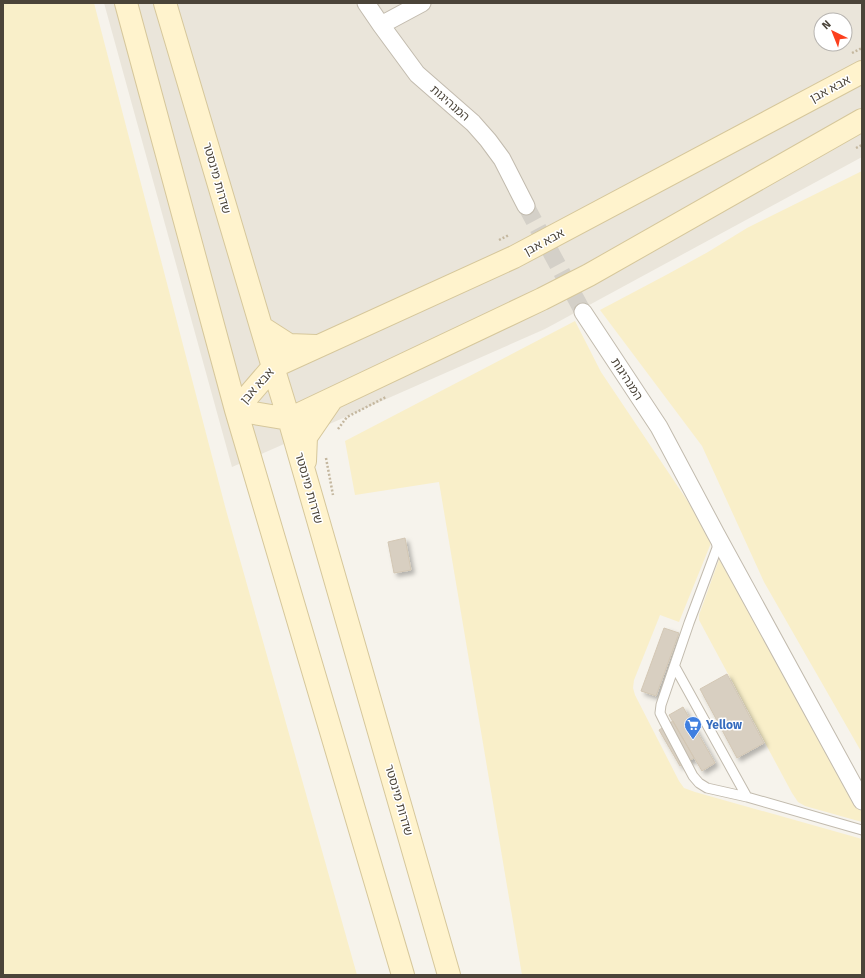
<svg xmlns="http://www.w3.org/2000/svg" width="865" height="978" viewBox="0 0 865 978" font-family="'Fira Sans','Noto Sans Hebrew',sans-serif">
<defs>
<filter id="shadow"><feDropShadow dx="3.5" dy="3.5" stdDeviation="2" flood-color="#0004"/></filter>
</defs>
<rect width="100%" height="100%" fill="#f6f3ec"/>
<path fill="#eae5da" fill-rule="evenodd" d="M104,3H862V157L545,329L232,467ZM821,20H845V44H821Z"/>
<path fill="#f9efc9" d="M3,3H94L226,510L357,975H3Z
M862,171V753L764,582L702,446L600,310L668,274L708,252L747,228Z
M575,321L601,372L703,524L711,543L679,622L660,615L634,680L633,688L635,695L679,781L684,788L695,792L862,839V975H522L439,482L355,495L345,441Z
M721,554L862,812V822L805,806L798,802L792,793L699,620V615Z"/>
<path fill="#d8cfc1" stroke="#d3c7b4" filter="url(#shadow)" d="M405,538L411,570L394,573L388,542Z
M664,628L679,633L656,696L641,691Z
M727,674L764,743L737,758L700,689Z
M683,707L715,763L702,771L669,715Z
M673,721L694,758L680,766L659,730Z"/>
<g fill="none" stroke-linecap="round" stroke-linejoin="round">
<path stroke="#d4d0c8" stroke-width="17" stroke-dasharray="17 8" stroke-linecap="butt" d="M526,206L583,312"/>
<defs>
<path id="lane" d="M717,540V548L689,623L661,705L660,713L664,721L693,776L699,783L707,788L747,797L862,830
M675,667L747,797"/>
<path id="street" d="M366,3L381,25L417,74L473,123L488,140L502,159L526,206
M381,25L422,3
M583,312L659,427L716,534L862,801"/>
<path id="secondary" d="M126,3L236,410L403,975
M165,3L273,367L289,419L449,975
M261,327L289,345L316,346
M236,410L273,367L514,257L862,72
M236,410L289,419L542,299L589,275L862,120
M305,461L306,437L332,399"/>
</defs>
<use href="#lane" stroke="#c2bbae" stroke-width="11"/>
<use href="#street" stroke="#c2bbae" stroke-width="19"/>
<use href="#secondary" stroke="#d6c79b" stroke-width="24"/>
<path stroke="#c4b79f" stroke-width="2.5" stroke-dasharray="2 2" stroke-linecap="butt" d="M852,53L862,48
M856,148L862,145
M499,240L509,235
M338,429L347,417L386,397
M326,458L333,495"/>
<use href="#lane" stroke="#fff" stroke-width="9"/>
<use href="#street" stroke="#fff" stroke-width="17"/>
<use href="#secondary" stroke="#fff3cd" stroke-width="22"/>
</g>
<defs>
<symbol id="supermarket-pin" viewBox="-11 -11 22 30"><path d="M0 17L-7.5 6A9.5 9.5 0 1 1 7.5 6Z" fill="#3f7fe0" stroke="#fff"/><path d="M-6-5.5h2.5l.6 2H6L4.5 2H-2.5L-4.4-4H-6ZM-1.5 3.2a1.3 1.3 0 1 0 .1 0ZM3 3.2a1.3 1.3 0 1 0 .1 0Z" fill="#fff"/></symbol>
</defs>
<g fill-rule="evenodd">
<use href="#supermarket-pin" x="683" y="715" width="20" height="27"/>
</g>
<g text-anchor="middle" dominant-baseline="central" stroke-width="3" stroke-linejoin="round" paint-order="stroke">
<g font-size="12" fill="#4b4439" stroke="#fff">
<text transform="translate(830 89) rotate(-28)">אבא אבן</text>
<text transform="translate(450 103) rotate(41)">המנהיגות</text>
<text transform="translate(217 178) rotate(74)">שדרות מינסטר</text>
<text transform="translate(544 242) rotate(-28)">אבא אבן</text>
<text transform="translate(627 379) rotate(57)">המנהיגות</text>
<text transform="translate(257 386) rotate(-48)">אבא אבן</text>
<text transform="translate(309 488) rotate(74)">שדרות מינסטר</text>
<text transform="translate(399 800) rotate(74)">שדרות מינסטר</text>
</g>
<g font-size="12" font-weight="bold" fill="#366cbe" stroke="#fff" text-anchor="start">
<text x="706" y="725">Yellow</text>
</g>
</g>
<rect width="865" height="978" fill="none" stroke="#4b4439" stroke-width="8"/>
<g transform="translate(833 32) rotate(317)"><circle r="19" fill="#ffffff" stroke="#b7b4b0"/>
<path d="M0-3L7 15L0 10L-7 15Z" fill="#fc3f1d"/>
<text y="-6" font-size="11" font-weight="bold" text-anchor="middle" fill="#4b4439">N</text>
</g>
</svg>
